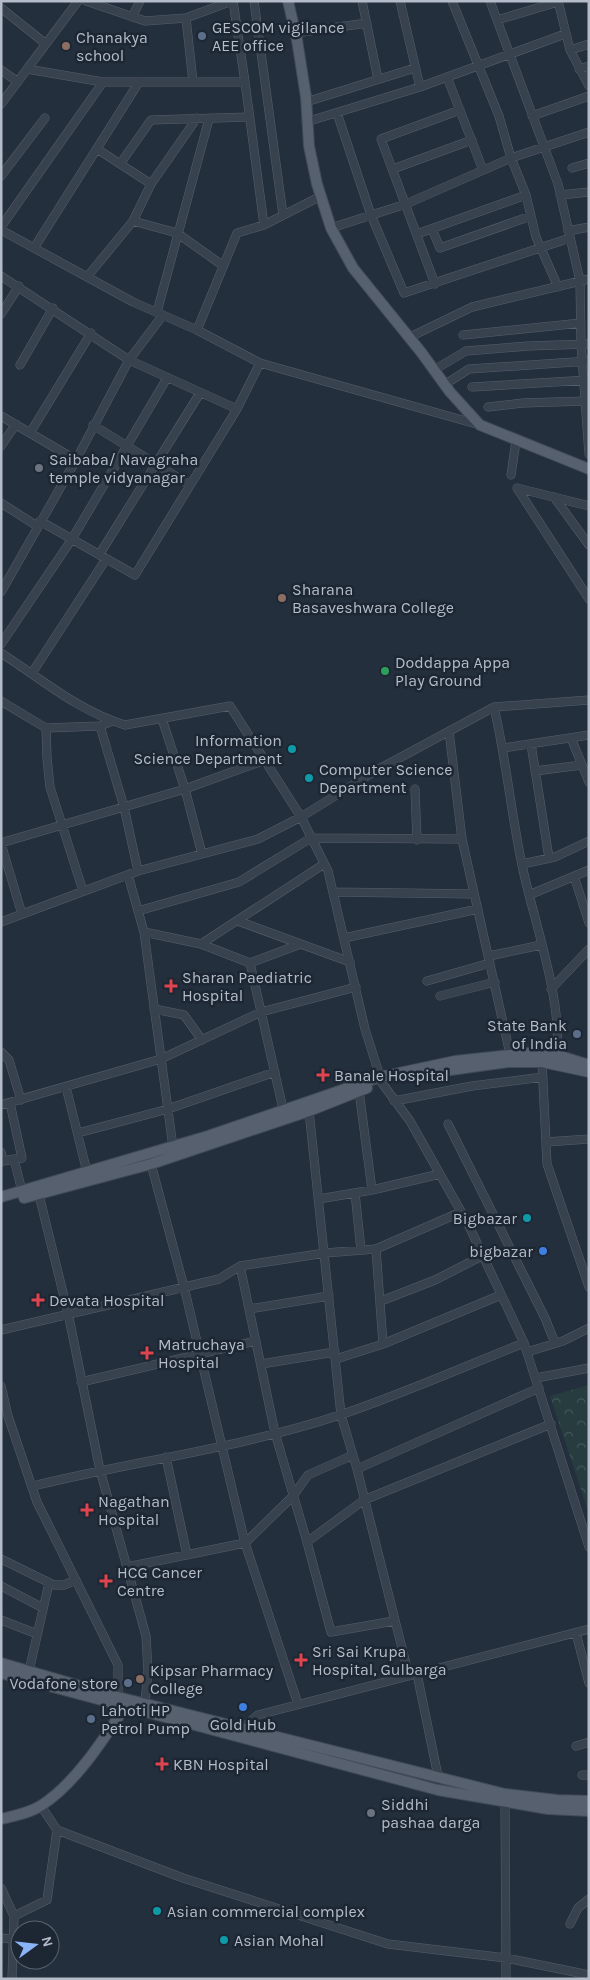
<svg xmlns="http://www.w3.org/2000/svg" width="590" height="1980" viewBox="0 0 590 1980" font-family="Karla,sans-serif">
<defs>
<pattern id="park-crowns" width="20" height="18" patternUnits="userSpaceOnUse" patternTransform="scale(1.25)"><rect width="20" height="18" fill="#263c3f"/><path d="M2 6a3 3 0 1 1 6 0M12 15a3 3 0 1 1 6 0" fill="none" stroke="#435659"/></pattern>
</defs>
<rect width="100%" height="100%" fill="#242f3e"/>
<path fill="url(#park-crowns)" d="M589,1385V1514L550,1396Z"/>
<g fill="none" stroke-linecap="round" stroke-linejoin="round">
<defs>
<path id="minor" d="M86,1L145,21L186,18L232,1
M254,1L283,215
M362,1L378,79
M400,1L420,87
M452,1L499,116L511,158L526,195L536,237L558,287
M490,1L497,20L558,2
M558,1L570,50L589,86
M1,8L46,44
M132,17L140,1
M186,18L193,82
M497,20L558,184L580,281L581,344L589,454
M295,33L367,23
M570,50L589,44
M27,69L103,82H245L233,1
M579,69L589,66
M1,70L18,82
M447,77L483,170
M306,102L415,68
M1,104L78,1
M337,113L371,215L404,293L570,238
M532,116L589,96
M306,122L420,87L565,34
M97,149L151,184
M120,164L151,120L249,117
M572,168L589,163
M393,169L472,140
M1,176L45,118
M560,195L589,192
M133,221L177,233L222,265
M264,225L321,196
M1,227L103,82
M331,228L406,204L511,158L589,132
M432,229L440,248L531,216
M1,230L133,302L197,330L260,363L480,425
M568,231L589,227
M417,234L526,195
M34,248L139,82
M1,276L129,360L237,409
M87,277L133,221L151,184L197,118
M435,284L381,139L460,110
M157,312L209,119
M1,314L19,286
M197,330L237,233L264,225L245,82
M463,335L581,323
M410,337L472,307L589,279
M20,365L53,308
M434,370L466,351L528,346L589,344
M444,385L469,369L589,361
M472,387L589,380
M488,407L523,403L587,401
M1,416L76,460
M93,425L190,485
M30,433L91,333
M1,446L16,424
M511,475L516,441
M517,488L589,599
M517,488L589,506
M554,497L589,545
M1,503L37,526
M40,521L135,575L237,409L260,363
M99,555L200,393
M1,592L76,460L129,360L163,315
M1,644L72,539L167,378
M1,653C40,678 80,712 125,725L230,706L301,817L328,871L365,1029L382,1083L410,1121L468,1224L524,1343L589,1547
M32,673L106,559
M1,701L46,728L100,726L112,721
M494,707C506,759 511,812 522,865C533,919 565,1006 556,1059
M162,719L185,789L202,854
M100,726L124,807L138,871
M46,728L47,758L50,787L83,891
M449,731L462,839
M571,738L589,782
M531,744L549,858
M503,748L589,735
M535,771L582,765
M415,789L417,840
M1,843L185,789L265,760
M1,844L22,914
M522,864L555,857L589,841
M128,875L144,932L173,1147
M574,876L589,923
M333,892L474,894
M529,895L589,870
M138,911L239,882L311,838L462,839L510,1054
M238,921L350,962
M1,922L138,871L258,839L301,817L377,770L494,707L589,700
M144,932L201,944
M344,938L478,909
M489,956L541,945
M250,963L298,945
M427,981L490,963
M551,989L589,949
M440,996L495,982
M154,1009L184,1015L202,1040
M1,1052L9,1060L21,1100
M542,1062L547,1164L589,1287
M66,1087L87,1172
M359,1091L372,1190
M394,1101L472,1086L543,1077
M1,1105L161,1059L261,1012L356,987
M283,1109L250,963L201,944L324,864
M309,1111L341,1415L357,1469L409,1676
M448,1124L545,1318L555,1343
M78,1133L168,1109L275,1072
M546,1142L589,1139
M1,1152L3,1161L22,1158L10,1103
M14,1159L22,1191
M151,1164L184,1287L245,1543L298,1704
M38,1191L68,1313L100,1470L146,1636L148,1671L145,1703
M355,1193L361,1250
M319,1199L372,1190L440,1174
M376,1249L383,1344
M240,1266L275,1433L307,1542
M381,1301L435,1280L484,1255
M249,1309L329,1296
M1,1330L219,1279L240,1266L325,1253L376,1249L461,1212
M527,1352L563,1341L589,1328
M336,1359L383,1344L501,1295
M261,1364L335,1352
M536,1378L589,1368
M81,1382L256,1341
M1,1386L8,1416L37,1502L118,1665V1697
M166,1457L187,1555
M357,1469L539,1388
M33,1486C135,1461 240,1448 340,1415C402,1394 463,1367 524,1343
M1,1559L54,1585H64L76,1580
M127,1567L245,1543L293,1496L308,1475L353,1455
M1,1586L43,1608
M1,1620L37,1634
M394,1621L331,1632L307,1542L364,1500L551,1424
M576,1633L589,1683
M29,1671L49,1583
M417,1674L438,1776
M243,1728L258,1715L589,1629
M576,1746L589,1742
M582,1775H589
M505,1798L506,1979
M41,1806L57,1830L183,1878L388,1944L506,1958L589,1975
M1,1888L14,1916
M570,1924L578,1908L589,1899
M1,1938L13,1939
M12,1979L14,1916L47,1900L57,1830"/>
<path id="major" d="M288,1L297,40L306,97L309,146L317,184L331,228L353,268L421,352L450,392L480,425L589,469
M429,1073L508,1062H542L589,1072
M1,1197L208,1136L380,1077L455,1061L528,1053L557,1055L589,1065
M24,1198L151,1164L309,1111L367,1088
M1,1663L118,1697L505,1794L557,1800L589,1801
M1,1673L438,1790L548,1809L589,1811
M1,1819C14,1816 30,1813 42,1805C77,1782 105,1737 128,1702"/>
</defs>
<use href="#minor" stroke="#565f6c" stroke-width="9"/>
<use href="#major" stroke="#414a57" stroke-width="12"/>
<use href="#minor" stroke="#38414e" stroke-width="8"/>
<use href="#major" stroke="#56606e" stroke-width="10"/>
</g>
<g fill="#5c6f8a" stroke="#1d2633" stroke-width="2">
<circle cx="202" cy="36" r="5"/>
<circle cx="577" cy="1034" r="5"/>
<circle cx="128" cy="1683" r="5"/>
<circle cx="91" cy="1719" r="5"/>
</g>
<g fill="#8d6e63" stroke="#1d2633" stroke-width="2">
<circle cx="66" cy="46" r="5"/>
<circle cx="282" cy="598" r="5"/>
<circle cx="140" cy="1679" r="5"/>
</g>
<g fill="#6b7280" stroke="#1d2633" stroke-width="2">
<circle cx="39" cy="468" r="5"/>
<circle cx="371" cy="1813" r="5"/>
</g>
<circle fill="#2e9e5b" stroke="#1d2633" stroke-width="2" cx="385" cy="671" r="5"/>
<g fill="#0f9aa8" stroke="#1d2633" stroke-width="2">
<circle cx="292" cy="749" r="5"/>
<circle cx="309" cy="778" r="5"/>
<circle cx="527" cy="1218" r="5"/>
<circle cx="157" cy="1911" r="5"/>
<circle cx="224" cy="1940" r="5"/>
</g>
<g fill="#e0444e" stroke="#1d2633" stroke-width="2">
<path d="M168.5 978.5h5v5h5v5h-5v5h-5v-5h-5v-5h5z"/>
<path d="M320.5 1067.5h5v5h5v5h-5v5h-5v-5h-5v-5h5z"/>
<path d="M35.5 1292.5h5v5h5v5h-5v5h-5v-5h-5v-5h5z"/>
<path d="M144.5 1345.5h5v5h5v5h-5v5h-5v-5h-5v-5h5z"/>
<path d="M84.5 1502.5h5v5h5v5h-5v5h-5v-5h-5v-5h5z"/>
<path d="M103.5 1573.5h5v5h5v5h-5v5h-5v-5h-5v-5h5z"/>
<path d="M298.5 1652.5h5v5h5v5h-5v5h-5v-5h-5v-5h5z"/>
<path d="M159.5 1756.5h5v5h5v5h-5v5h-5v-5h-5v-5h5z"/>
</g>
<g fill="#3f7fe0" stroke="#1d2633" stroke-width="2">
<circle cx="543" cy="1251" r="5"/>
<circle cx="243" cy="1707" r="5"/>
</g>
<g text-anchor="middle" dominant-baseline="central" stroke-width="5" stroke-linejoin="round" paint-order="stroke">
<g font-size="16" fill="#b4bcc9" stroke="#1d2633" text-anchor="start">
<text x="212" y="27">GESCOM vigilance<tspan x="212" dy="18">AEE office</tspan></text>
<text x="76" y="37">Chanakya<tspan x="76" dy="18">school</tspan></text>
<text x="49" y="459">Saibaba/ Navagraha<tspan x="49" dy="18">temple vidyanagar</tspan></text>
<text x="292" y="589">Sharana<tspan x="292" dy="18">Basaveshwara College</tspan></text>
<text x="395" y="662">Doddappa Appa<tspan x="395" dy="18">Play Ground</tspan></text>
<text x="282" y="740" text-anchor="end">Information<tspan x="282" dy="18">Science Department</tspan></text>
<text x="319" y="769">Computer Science<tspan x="319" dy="18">Department</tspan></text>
<text x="182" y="977">Sharan Paediatric<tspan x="182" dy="18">Hospital</tspan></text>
<text x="567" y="1025" text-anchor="end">State Bank<tspan x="567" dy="18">of India</tspan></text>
<text x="334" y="1075">Banale Hospital</text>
<text x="517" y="1218" text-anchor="end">Bigbazar</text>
<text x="533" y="1251" text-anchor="end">bigbazar</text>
<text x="49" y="1300">Devata Hospital</text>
<text x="158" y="1344">Matruchaya<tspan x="158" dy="18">Hospital</tspan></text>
<text x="98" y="1501">Nagathan<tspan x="98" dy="18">Hospital</tspan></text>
<text x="117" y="1572">HCG Cancer<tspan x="117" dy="18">Centre</tspan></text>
<text x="312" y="1651">Sri Sai Krupa<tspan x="312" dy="18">Hospital, Gulbarga</tspan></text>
<text x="150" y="1670">Kipsar Pharmacy<tspan x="150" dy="18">College</tspan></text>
<text x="118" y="1683" text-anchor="end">Vodafone store</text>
<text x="101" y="1710">Lahoti HP<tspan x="101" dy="18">Petrol Pump</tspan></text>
<text x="243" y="1724" text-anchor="middle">Gold Hub</text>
<text x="173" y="1764">KBN Hospital</text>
<text x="381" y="1804">Siddhi<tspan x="381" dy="18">pashaa darga</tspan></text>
<text x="167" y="1911">Asian commercial complex</text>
<text x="234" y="1940">Asian Mohal</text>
</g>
</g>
<rect width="590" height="1980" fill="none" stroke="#b4bcc9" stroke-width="5"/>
<g transform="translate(35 1945) rotate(75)"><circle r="24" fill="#1d2633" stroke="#59626f"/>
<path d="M0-4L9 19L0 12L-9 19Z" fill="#8ab4f8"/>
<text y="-8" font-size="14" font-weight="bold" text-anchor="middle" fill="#b4bcc9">N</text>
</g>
</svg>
